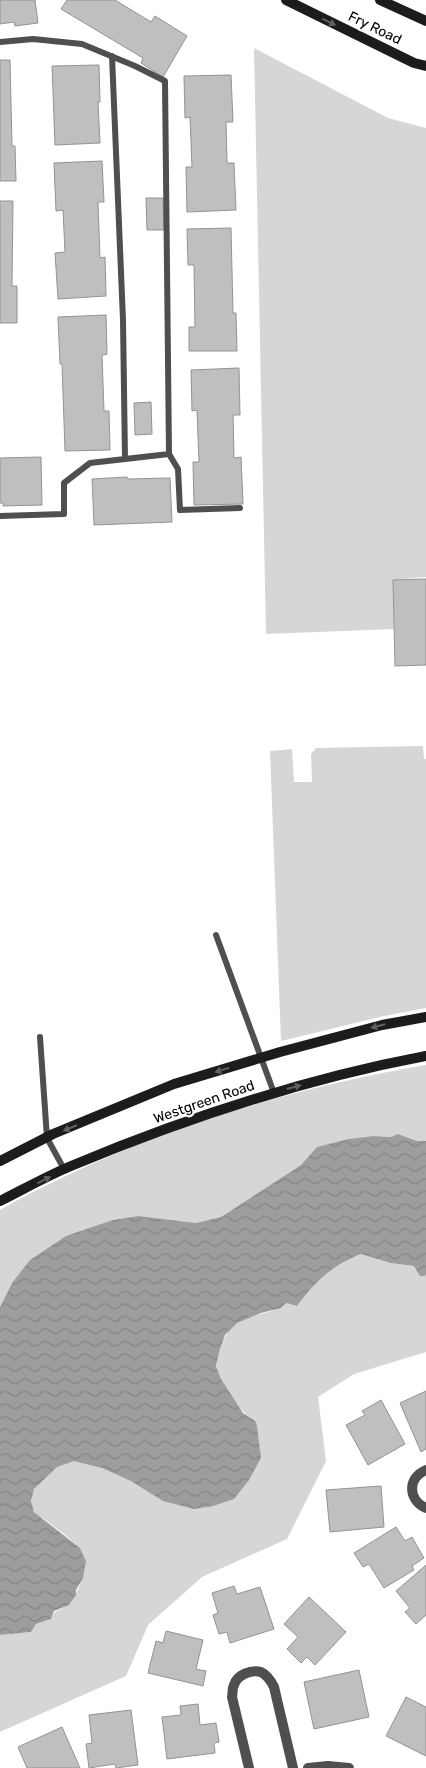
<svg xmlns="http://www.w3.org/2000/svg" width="426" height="1768" viewBox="0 0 426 1768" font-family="Rubik,sans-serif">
<defs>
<pattern id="water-waves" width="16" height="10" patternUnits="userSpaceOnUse" patternTransform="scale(1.25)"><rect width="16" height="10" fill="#9d9d9d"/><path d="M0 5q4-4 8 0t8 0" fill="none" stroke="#858585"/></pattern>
</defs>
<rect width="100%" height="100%" fill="#fff"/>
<path fill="#d6d6d6" d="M254,48L388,118L426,128V577L393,580L394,629L266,634Z
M423,746L424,759H426V1008L384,1016L281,1041L270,751L292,749L294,782H312L311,754L316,748Z
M426,1065V1141H417L398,1134L391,1137L373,1136L348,1139L318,1147L301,1165L221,1217L196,1223L138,1216L113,1220L12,1283L0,1307V1210C131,1137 279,1090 426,1065Z
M361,1254L390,1263L414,1266L425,1276L426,1274V1352L354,1374L318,1397L326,1461L287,1539L202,1577L148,1625L126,1676L0,1732V1635L31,1632L36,1624L51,1619C56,1608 59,1611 68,1605C75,1601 87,1569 85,1560C83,1545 55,1528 43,1518C40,1516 35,1514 34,1511C22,1490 54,1462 73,1461C88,1460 117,1474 131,1481L254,1421C240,1411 221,1386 217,1368C214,1356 226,1331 236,1323C251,1313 273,1315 286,1303L297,1306C317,1280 330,1267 361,1254Z"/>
<path fill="url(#water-waves)" d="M398,1134L417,1141H426V1274L425,1276H420L414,1266L390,1263L361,1254C330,1267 317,1280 297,1306L286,1303L281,1308L261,1313L237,1323L225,1335L219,1352L216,1366L221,1379L243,1413L255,1421L257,1426L261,1458L249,1480L234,1499L213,1506L194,1509L163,1501L131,1481L102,1468L74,1461L57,1467L34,1489L31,1501L34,1512L80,1548L86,1561L83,1578L76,1590V1595L69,1605L54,1611L51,1619L36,1624L31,1632L0,1635V1307L12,1283L30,1260L66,1236L113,1220L138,1216L196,1223L221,1217L301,1165L317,1147L348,1139L373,1136L391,1137Z"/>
<path fill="#bfbfbf" stroke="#939393" d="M0,0H35L38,23L15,26L14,22L0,24Z
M67,0H115L151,22L155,16L187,36L163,77L141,63L143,58L61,9Z
M0,60H10L12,146H15L16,181H0Z
M99,65L100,102H98L100,143L55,145L52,66Z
M231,75L233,122H226L227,163H234L236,210L187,212L186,167H192L190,117L185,118L184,76Z
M102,161L104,202H98L100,258L105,257L106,296L58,299L55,253L65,252L63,210L56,211L54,163Z
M146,198H163L164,230H147Z
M0,201H13L12,286H17V323H0Z
M231,228L233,313H236L237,351H189V327H195L194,265H188L187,229Z
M106,315L107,354L102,355L104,411H109L110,450L65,451L62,364H60L58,317Z
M239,368L240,415H233L234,458L241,457L243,504L194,505L193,462H199L197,410L192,411L191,370Z
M151,402L152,434L135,435L134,403Z
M41,457L42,505L3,506V503H0V458Z
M127,477L128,479L170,478L172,522L94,525L92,479Z
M426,579V665L395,666L393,580Z
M426,1391V1449L421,1452L400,1403Z
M381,1400L405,1444L368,1465L346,1425L365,1415L362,1411Z
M381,1486L384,1527L330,1532L326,1490Z
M396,1527L405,1541L412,1537L424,1558L412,1566L414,1570L384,1588L369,1564L363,1567L354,1553Z
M426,1565V1615L416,1624L405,1612L410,1608L396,1591Z
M234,1586L237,1594L260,1587L274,1629L230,1643L227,1632L219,1634L213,1615L218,1613L212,1593Z
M309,1597L346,1632L315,1665L307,1657L301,1663L287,1649L298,1637L284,1624Z
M166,1631L203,1640L196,1669L206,1671L203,1686L148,1673L156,1641L163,1643Z
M359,1670L369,1717L314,1729L304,1682Z
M406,1697L426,1707V1756L386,1736Z
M198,1704L200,1725L216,1723L219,1742L214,1743L215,1753L167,1759L162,1717L181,1715L180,1706Z
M131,1710L138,1765L116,1768L115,1764L89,1768L86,1744L92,1743L89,1715Z
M62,1727L80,1768H27L18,1747Z"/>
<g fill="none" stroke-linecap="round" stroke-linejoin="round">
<path stroke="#4f4f4f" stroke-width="6" d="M0,42L33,39L82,44L135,66L165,81L169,454L90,463L64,483V514L0,516
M112,56L123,320L125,459
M169,454L178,469L180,510L240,508
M216,935L274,1093
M40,1037L47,1138L64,1169"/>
<path stroke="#4f4f4f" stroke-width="10" d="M426,1470C407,1478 408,1500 426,1508
M249,1768L232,1697C233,1693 232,1688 234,1685C237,1675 251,1669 261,1672C267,1675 271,1681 274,1687L293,1768
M308,1768L328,1766L349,1768"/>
<path stroke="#1c1c1c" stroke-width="10" d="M286,0L414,63L426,66
M380,0L426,21
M0,1161L53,1134L174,1084L280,1052L382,1025L426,1017
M0,1201C24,1189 47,1176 71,1166C186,1118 304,1079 426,1056"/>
</g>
<defs><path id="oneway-solid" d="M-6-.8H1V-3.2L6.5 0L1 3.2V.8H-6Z" transform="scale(1.25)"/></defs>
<g fill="#606060">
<use href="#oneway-solid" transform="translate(329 22) rotate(26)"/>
<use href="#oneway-solid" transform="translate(378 1026) rotate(166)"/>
<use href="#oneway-solid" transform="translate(222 1070) rotate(163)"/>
<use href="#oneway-solid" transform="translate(294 1087) rotate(-15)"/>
<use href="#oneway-solid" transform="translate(70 1128) rotate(157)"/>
<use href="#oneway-solid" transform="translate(44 1180) rotate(-26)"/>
</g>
<g text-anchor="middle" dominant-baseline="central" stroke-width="4.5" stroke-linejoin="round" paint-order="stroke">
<g font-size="14" fill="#000" stroke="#fff">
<text transform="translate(375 28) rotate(26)">Fry Road</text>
<text transform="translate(204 1102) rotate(-19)">Westgreen Road</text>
</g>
</g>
</svg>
